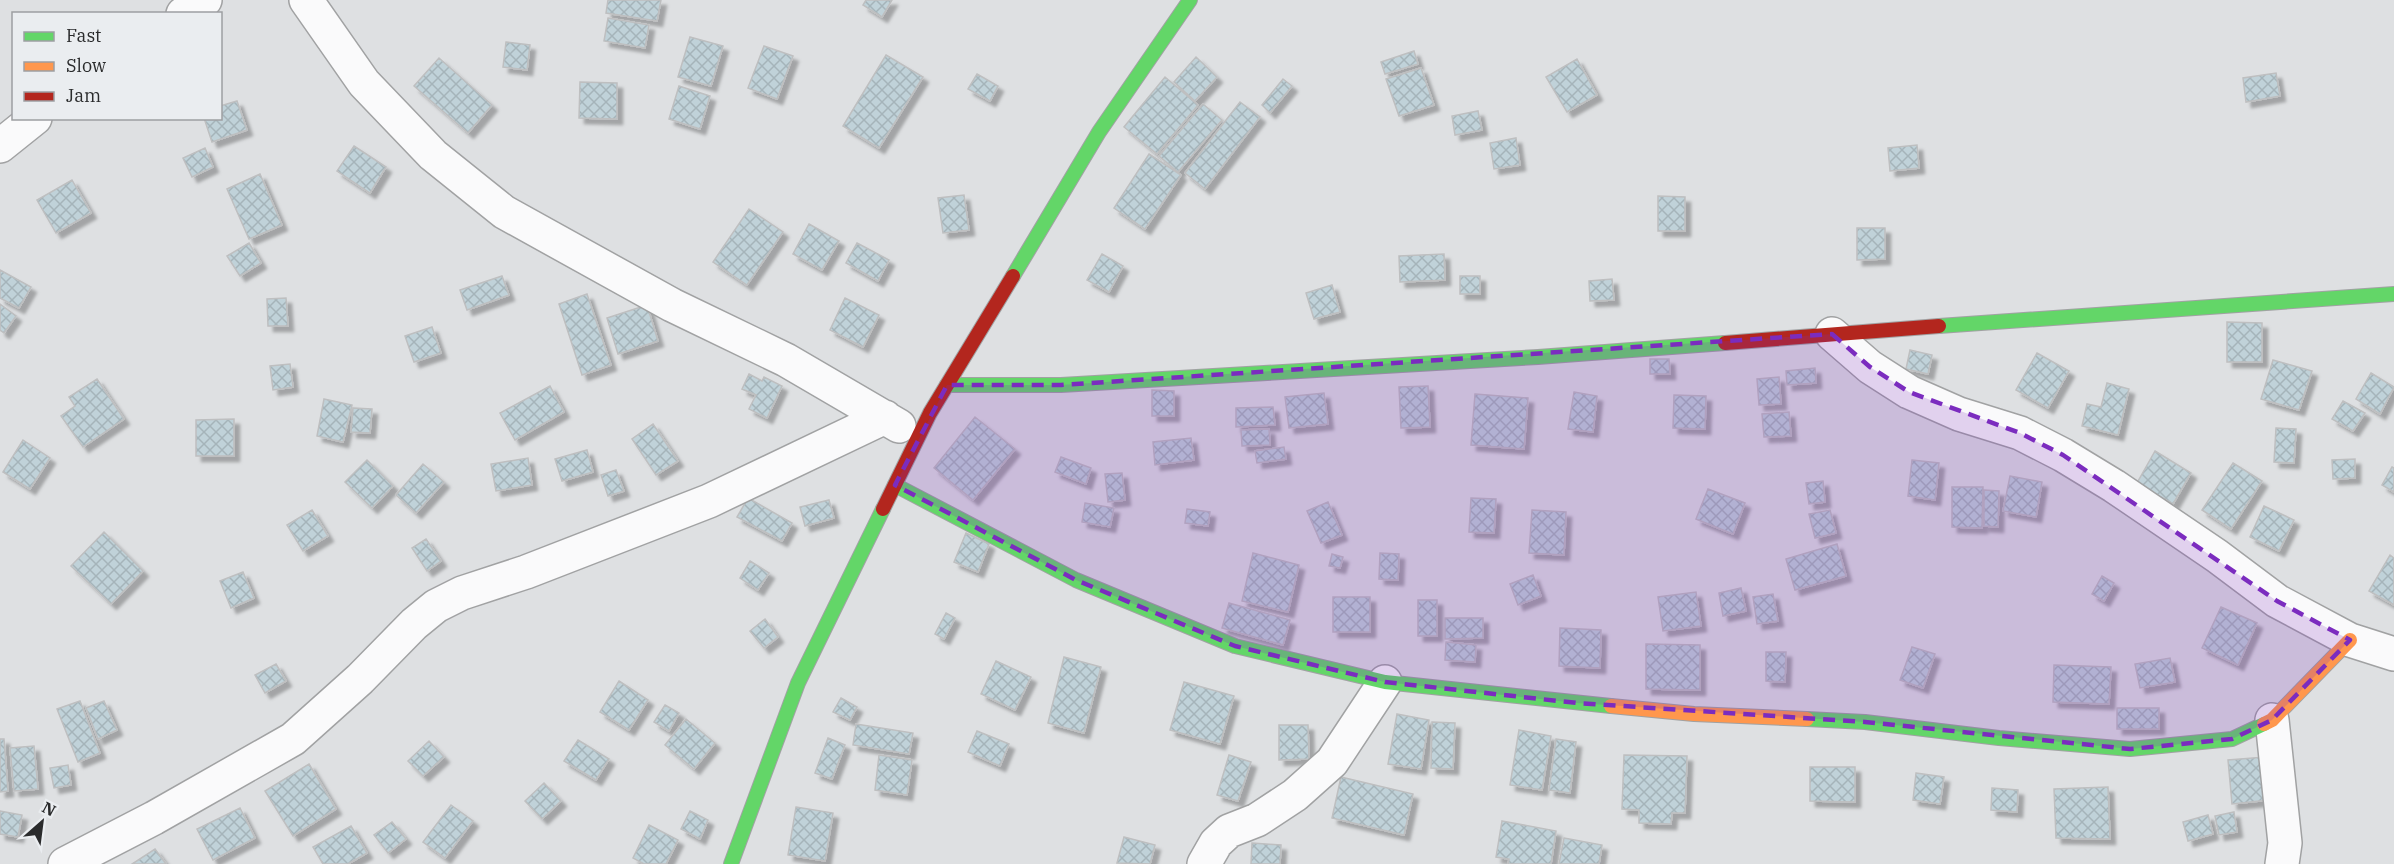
<svg xmlns="http://www.w3.org/2000/svg" width="2394" height="864" viewBox="0 0 2394 864" font-family="'IBM Plex Serif',serif">
<defs>
<pattern id="building-cross-hatch" width="8" height="8" patternUnits="userSpaceOnUse" patternTransform="scale(1.5)"><rect width="8" height="8" fill="#c0d2d9"/><path d="M0 0l8 8M0 8l8-8" fill="none" stroke="#a5b4ba"/></pattern>
<filter id="shadow"><feDropShadow dx="5.5" dy="5.5" stdDeviation="1.5" flood-color="#0004"/></filter>
</defs>
<rect width="100%" height="100%" fill="#dee0e2"/>
<path fill="url(#building-cross-hatch)" stroke="#bebfc0" stroke-width="1.5" filter="url(#shadow)" d="M608,0H661L657,21L606,13Z
M866,0H892L882,17L863,5Z
M608,18L649,25L645,48L604,41Z
M690,37L723,46L711,86L678,77Z
M506,42L530,45L527,70L503,67Z
M764,46L793,56L777,99L748,88Z
M1414,51L1418,64L1385,74L1381,62Z
M886,55L923,77L879,148L843,126Z
M1196,57L1217,77L1195,101L1174,82Z
M439,58L492,105L468,133L414,86Z
M1577,59L1597,95L1567,112L1546,77Z
M1421,68L1434,105L1399,116L1386,79Z
M2276,73L2280,96L2246,102L2243,78Z
M977,74L998,86L990,101L968,89Z
M1165,77L1198,105L1157,154L1124,127Z
M1283,79L1292,86L1270,113L1262,105Z
M580,82L617,83V119L579,118Z
M679,86L710,96L700,129L669,119Z
M237,101L247,130L212,142L204,118H220V106Z
M1240,102L1260,117L1205,189L1185,173Z
M1203,104L1222,120L1178,172L1159,156Z
M1478,111L1482,130L1455,135L1452,116Z
M1516,138L1520,165L1494,169L1490,143Z
M1917,145L1919,168L1890,171L1888,148Z
M354,146L386,167L370,193L337,171Z
M205,148L213,167L192,177L183,158Z
M1149,154L1181,175L1145,229L1114,208Z
M260,174L282,225L249,239L227,189Z
M72,180L91,213L56,233L37,200Z
M964,195L969,230L943,233L938,198Z
M1658,196L1685,197V231H1658Z
M749,209L783,232L747,285L713,262Z
M809,224L839,241L822,270L793,254Z
M1857,228H1885V259L1857,260Z
M249,243L261,263L240,276L227,256Z
M857,243L889,260L878,281L846,263Z
M1102,254L1123,266L1109,292L1087,280Z
M1444,254L1445,280L1400,282L1399,256Z
M0,270L31,287L19,308L0,298Z
M502,276L509,295L467,310L460,290Z
M1460,276H1480V294H1460Z
M1612,279L1614,300L1590,301L1589,281Z
M1332,285L1340,312L1314,319L1306,293Z
M587,294L611,365L582,375L559,304Z
M286,298L288,326H268L267,299Z
M845,298L879,315L863,347L830,330Z
M0,304L16,316L4,333L0,330Z
M647,305L658,341L618,354L607,318Z
M2227,322L2262,323V362H2227Z
M432,327L441,353L414,362L405,336Z
M1910,350L1932,355L1928,374L1906,369Z
M2037,353L2069,371L2048,408L2016,390Z
M1650,359H1669L1670,374H1650Z
M2273,360L2312,371L2299,410L2261,399Z
M290,364L293,387L273,390L270,366Z
M1815,368L1816,383L1787,385L1786,371Z
M2371,373L2394,387L2380,414L2356,399Z
M749,374L762,381L764,377L782,386L767,418L749,409L756,395L742,389Z
M1779,377L1781,404L1759,405L1757,379Z
M97,379L124,419L83,447L61,416L75,406L69,397Z
M2107,383L2129,389L2118,435L2082,426L2087,404L2101,407Z
M550,386L564,412L515,440L500,413Z
M1428,386L1430,427L1401,428L1399,387Z
M1152,390L1174,391V416H1152Z
M1574,392L1597,396L1593,432L1568,429Z
M1324,393L1328,424L1289,428L1285,397Z
M1475,394L1528,398L1524,449L1471,445Z
M1674,395L1706,396L1705,429L1673,428Z
M324,399L352,405L343,442L317,436Z
M2343,401L2365,413L2353,431L2332,419Z
M1273,407L1275,425L1236,427V408Z
M353,408L372,409L370,433L351,432Z
M1789,412L1791,436L1764,437L1762,414Z
M975,417L1015,449L973,500L934,468Z
M234,419V456H196V420Z
M653,424L678,461L656,475L632,439Z
M2276,428L2296,429L2294,463L2274,462Z
M1269,429L1270,445L1242,446L1241,430Z
M1191,438L1194,460L1155,465L1153,442Z
M23,440L50,458L30,489L3,472Z
M1284,447L1286,459L1257,463L1255,451Z
M587,450L593,472L562,481L555,459Z
M2155,451L2191,473L2173,504L2137,483Z
M1061,457L1091,468L1086,484L1055,472Z
M528,458L532,485L496,491L491,464Z
M2355,459V478L2333,479L2332,460Z
M367,460L393,486L372,508L345,482Z
M1912,460L1939,463L1935,500L1908,496Z
M2233,463L2262,481L2231,529L2202,510Z
M423,464L444,482L416,513L396,495Z
M2392,467L2394,468V492L2382,485Z
M616,470L624,491L608,496L601,475Z
M1122,473L1125,500L1108,502L1105,474Z
M2010,476L2042,482L2036,517L2003,511Z
M1823,481L1825,502L1809,504L1806,483Z
M1952,487H1983L1982,528L1952,527Z
M1708,489L1745,503L1733,534L1696,519Z
M1984,490L1999,491L1998,527L1984,526Z
M748,498L792,523L782,541L737,517Z
M1471,498L1496,499L1494,533L1469,532Z
M829,500L834,518L805,526L800,507Z
M1328,502L1342,535L1321,543L1307,511Z
M1085,503L1114,508L1110,527L1082,522Z
M2264,506L2294,520L2279,551L2250,537Z
M1187,509L1210,512L1208,526L1185,523Z
M312,510L328,536L303,551L287,525Z
M1532,510L1566,512L1564,555L1529,553Z
M1830,510L1836,533L1815,538L1809,514Z
M104,532L143,571L111,604L71,566Z
M966,533L989,544L978,572L954,562Z
M426,539L441,561L427,571L412,548Z
M1837,544L1846,576L1795,590L1786,559Z
M1253,553L1299,565L1288,612L1242,601Z
M1380,553L1399,554L1398,580L1379,579Z
M1332,554L1343,557L1340,568L1329,566Z
M2390,555L2394,558V605L2369,591Z
M750,561L769,573L758,590L740,578Z
M243,572L254,598L231,608L220,581Z
M1533,575L1541,596L1518,605L1510,584Z
M2102,576L2114,583L2104,601L2092,594Z
M1741,588L1746,611L1723,616L1719,593Z
M1696,592L1701,626L1663,631L1658,597Z
M1773,594L1778,621L1757,624L1753,597Z
M1333,597H1370V632H1333Z
M1418,600H1437V636H1418Z
M1229,603L1290,620L1283,645L1222,628Z
M2221,607L2257,623L2238,665L2202,648Z
M946,613L955,618L944,639L935,634Z
M1445,618H1483V638L1445,639Z
M765,619L778,637L764,648L750,631Z
M1560,628L1601,630L1600,668L1559,666Z
M1446,642L1476,645L1475,662L1445,660Z
M1646,644L1700,645V690L1646,689Z
M1912,647L1935,654L1923,688L1900,680Z
M1766,652H1786L1785,682L1766,681Z
M1064,657L1101,667L1084,733L1048,723Z
M2170,658L2175,682L2140,688L2135,664Z
M996,661L1031,677L1015,710L981,694Z
M276,664L286,681L265,693L255,675Z
M2054,665L2111,667L2109,704L2053,702Z
M619,681L648,700L629,730L600,712Z
M1184,682L1234,696L1220,744L1170,730Z
M841,698L857,707L850,720L833,712Z
M80,701L100,753L78,762L57,709Z
M104,701L117,730L98,739L86,708Z
M665,705L679,713L669,731L654,722Z
M2117,708H2159V729H2117Z
M1397,714L1429,720L1421,769L1388,764Z
M686,719L715,743L694,769L665,745Z
M1432,722L1455,723L1453,769L1431,768Z
M856,724L913,733L909,754L853,745Z
M1279,725H1308L1309,759L1279,760Z
M1519,730L1551,736L1542,790L1510,785Z
M977,731L1009,744L1000,766L968,752Z
M828,738L845,745L832,779L815,773Z
M0,739H4L8,791L0,792Z
M1556,739L1576,742L1570,793L1549,790Z
M578,740L609,759L596,780L564,761Z
M429,741L444,757L423,776L408,761Z
M34,746L38,789L14,791L10,748Z
M879,755L912,760L907,795L875,790Z
M1229,755L1251,762L1238,801L1217,795Z
M1624,755L1687,756L1685,813H1672L1671,824L1639,823V810L1622,809Z
M2265,757L2269,800L2232,804L2228,760Z
M309,764L336,809L293,836L265,791Z
M68,765L71,785L54,788L50,768Z
M1810,767H1855V802L1810,801Z
M1916,773L1944,777L1940,804L1913,800Z
M1341,777L1413,794L1404,835L1332,818Z
M544,783L561,801L542,819L525,801Z
M2108,787L2110,839L2056,838L2054,789Z
M1992,788L2018,790L2017,812L1991,810Z
M451,805L473,821L445,858L423,842Z
M796,807L833,813L825,861L788,855Z
M240,808L255,838L213,860L197,829Z
M0,811L22,815L18,837L0,834Z
M690,811L708,820L700,839L681,829Z
M2234,812L2237,832L2219,835L2215,816Z
M2208,815L2213,834L2188,841L2183,822Z
M1502,821L1556,831L1551,864H1508L1509,859L1496,857Z
M392,822L406,839L388,853L374,835Z
M649,825L678,840L666,864H644L633,858Z
M351,826L367,853L348,864H323L313,847Z
M1124,837L1155,845L1150,864L1117,863Z
M1564,838L1602,845L1599,864H1559Z
M1252,843L1281,845L1280,864H1251Z
M155,849L166,864H132Z"/>
<g fill="none" stroke-linecap="round" stroke-linejoin="round">
<defs>
<path id="street" d="M306,0L364,83L433,155L504,212L672,305L786,360L899,426
M183,14L205,0
M0,146L35,118
M1832,334L1870,367L1909,392L1959,414L2020,433L2063,455L2114,486L2217,556L2277,601L2350,640L2394,654
M2272,720L2285,843L2282,864
M65,864L154,818L293,739L360,679L414,624L436,606L462,593L526,572L709,501L885,417
M1204,864L1216,843L1229,831L1257,820L1295,795L1332,762L1385,682"/>
<path id="fast" d="M1013,276L1099,132L1190,0
M1939,326L2394,294
M947,385H1061L1538,357L1725,343
M895,485L1076,580L1235,646L1385,682L1611,706
M1807,719L1865,722L1999,738L2130,749L2232,739L2264,724
M731,864L798,683L883,509"/>
<path id="slow" d="M1611,706L1694,714L1807,719
M2264,724L2272,720L2350,640"/>
<path id="jam" d="M1725,343L1939,326
M883,509L930,413L1013,276"/>
</defs>
<use href="#street" stroke="#a1a2a3" stroke-width="36"/>
<use href="#fast" stroke="#a1a2a3" stroke-width="16"/>
<use href="#slow" stroke="#a1a2a3" stroke-width="16"/>
<use href="#jam" stroke="#a1a2a3" stroke-width="16"/>
<use href="#street" stroke="#fafafb" stroke-width="33"/>
<use href="#fast" stroke="#63d668" stroke-width="14"/>
<use href="#slow" stroke="#ff974d" stroke-width="14"/>
<use href="#jam" stroke="#b3261e" stroke-width="14"/>
</g>
<path fill="#7b2cbf" fill-opacity="0.2" stroke="#7b2cbf" stroke-width="4.5" stroke-dasharray="12 8" stroke-linejoin="round" d="M1832,334L1870,367L1909,392L2020,433L2063,455L2277,601L2350,640L2272,720L2232,739L2130,749L1865,722L1577,703L1385,682L1235,646L1076,580L895,485L947,385H1061Z"/>
<rect x="12" y="12" width="210" height="108" fill="#eaedf0" stroke="#9d9fa2" stroke-width="1.5"/>
<rect x="24" y="32" width="30" height="9" fill="#63d668" stroke="#9d9fa2" stroke-width="1.5"/>
<text x="66" y="42" font-size="18" fill="#2a2b2c">Fast</text>
<rect x="24" y="62" width="30" height="9" fill="#ff974d" stroke="#9d9fa2" stroke-width="1.5"/>
<text x="66" y="72" font-size="18" fill="#2a2b2c">Slow</text>
<rect x="24" y="92" width="30" height="9" fill="#b3261e" stroke="#9d9fa2" stroke-width="1.5"/>
<text x="66" y="102" font-size="18" fill="#2a2b2c">Jam</text>
<g transform="translate(42 822) rotate(28)" stroke="#eaedf0" stroke-width="4.5" paint-order="stroke">
<path d="M0-4.5L10 22L0 15L-10 22Z" fill="#2a2b2c"/>
<text y="-9" font-size="16" font-weight="bold" text-anchor="middle" fill="#2a2b2c">N</text>
</g>
</svg>
